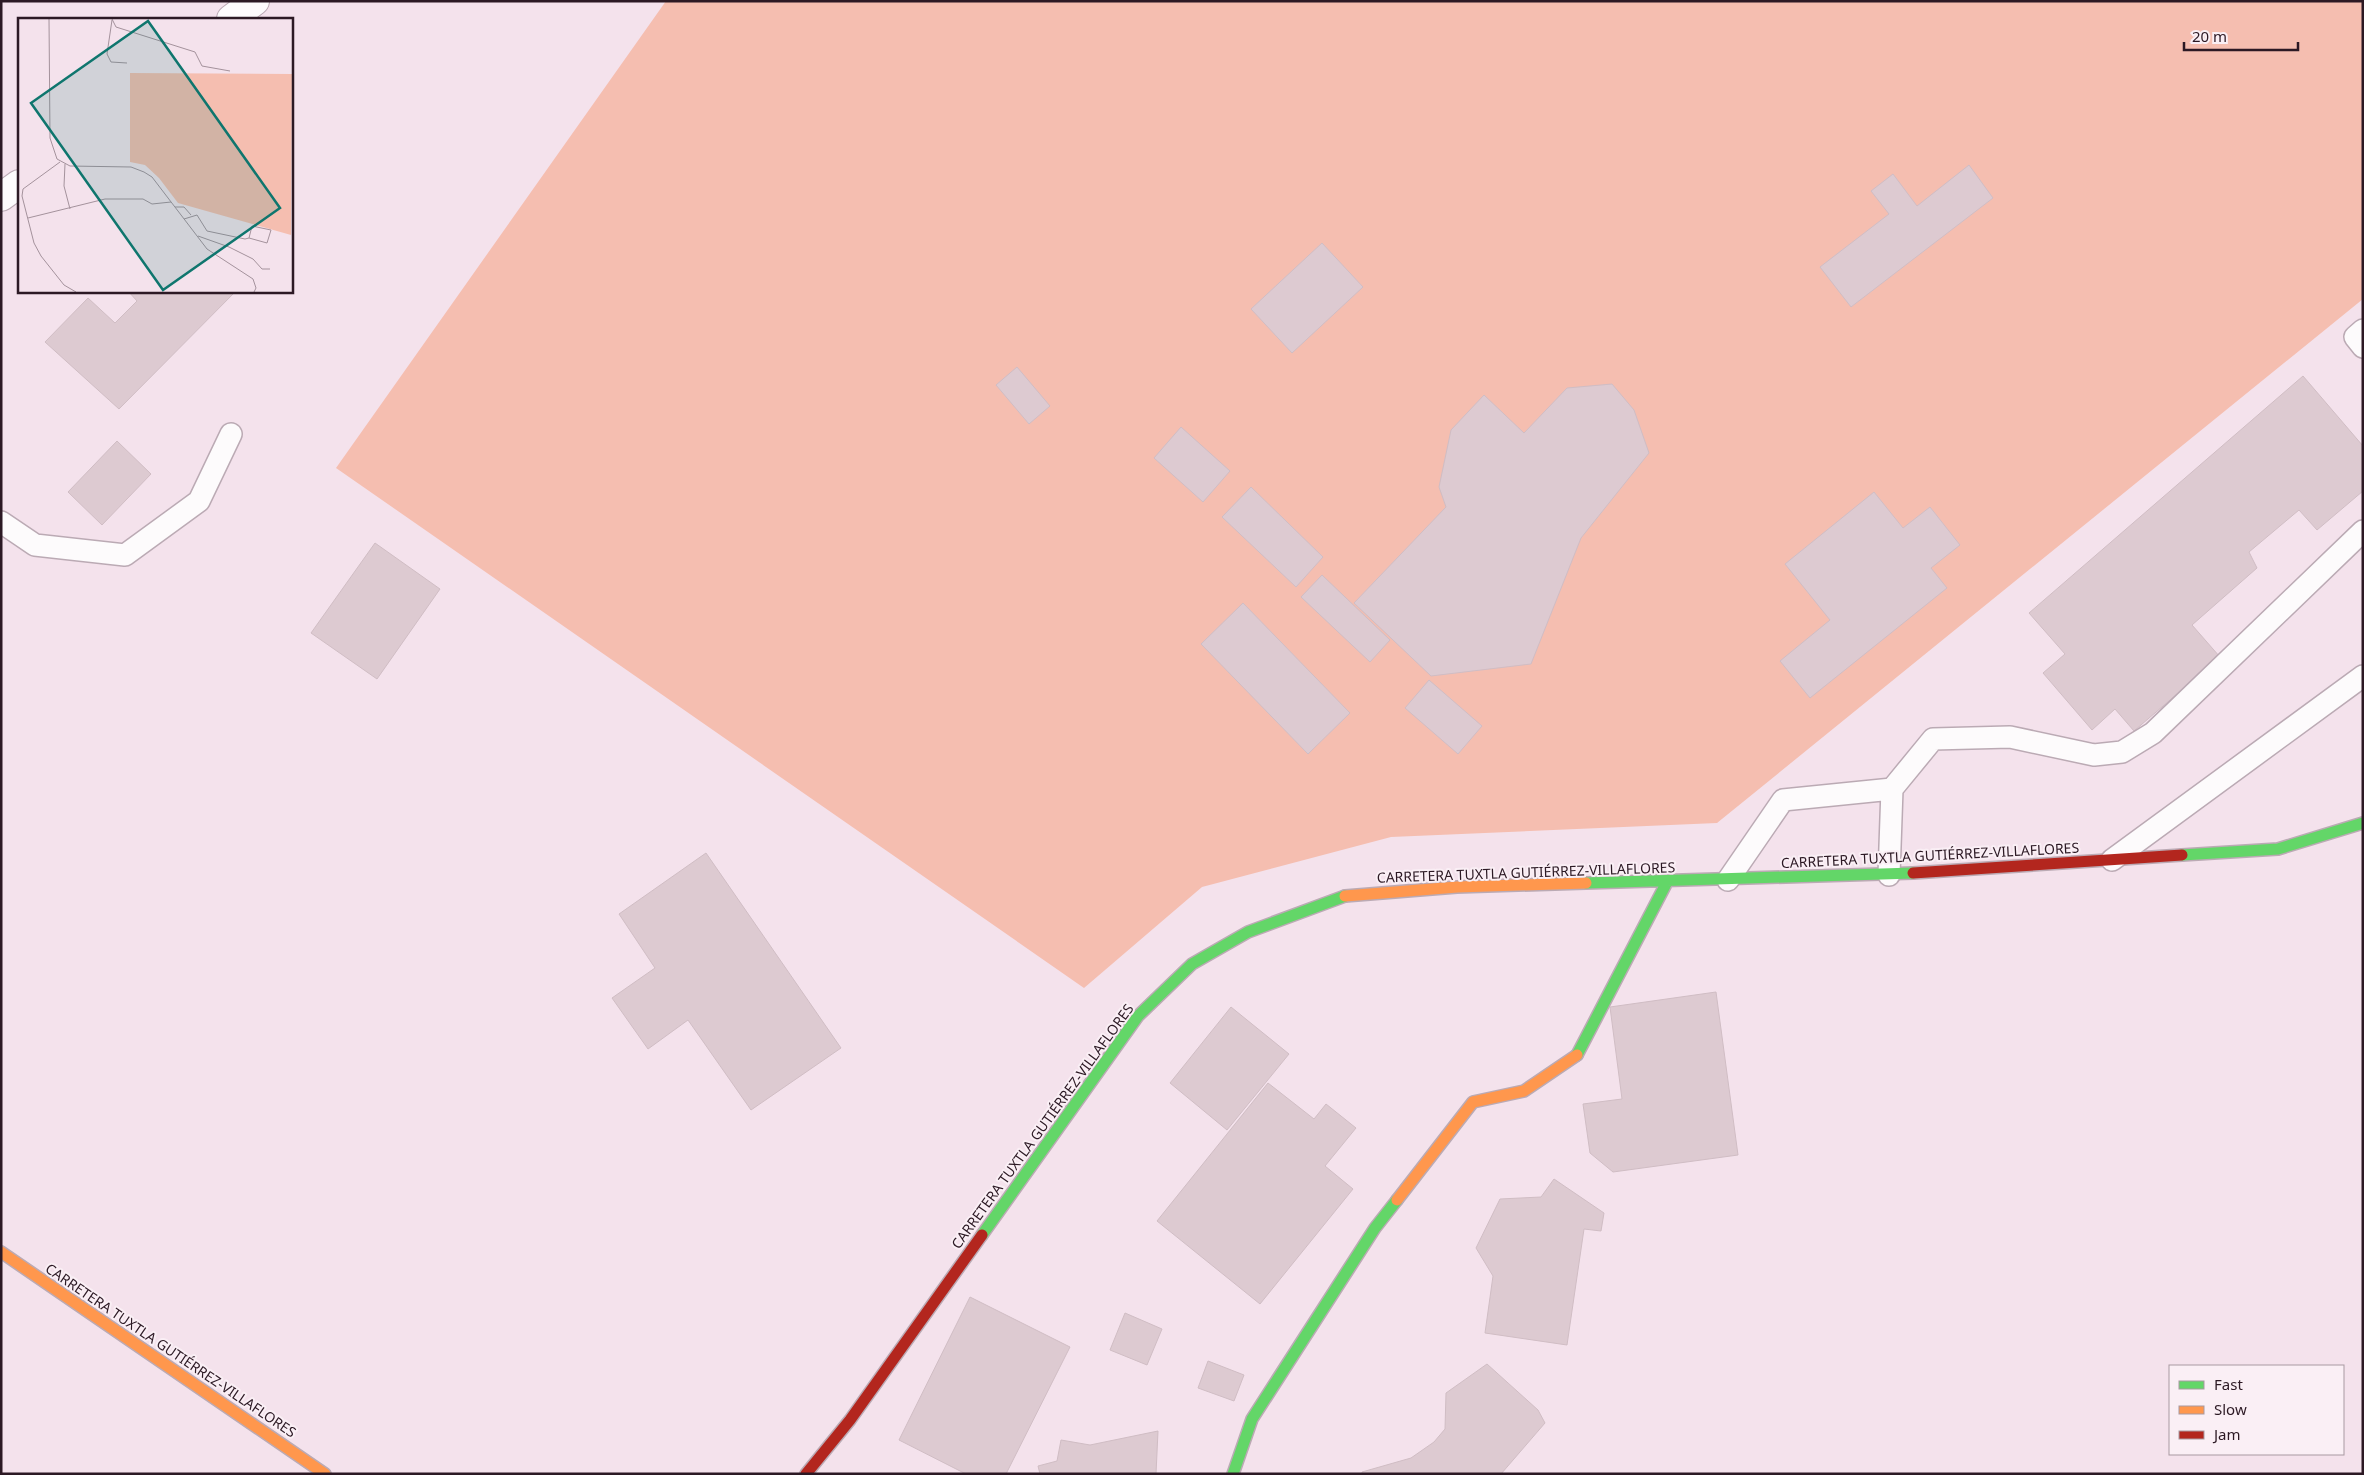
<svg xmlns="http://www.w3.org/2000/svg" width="2364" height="1475" viewBox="0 0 2364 1475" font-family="'Noto Sans',sans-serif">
<rect width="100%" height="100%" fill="#f4e2ec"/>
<path fill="#f5beb0" d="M666,1H2363V299L1717,823L1391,837L1202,887L1084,988L336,468Z"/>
<path fill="#ddcad1" stroke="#d0bdc4" d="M1969,165L1993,198L1851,307L1820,267L1889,214L1871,191L1893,174L1917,206Z
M1322,243L1363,287L1292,353L1251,309Z
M128,291H236L119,409L45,342L88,298L115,323L137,301Z
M1017,367L1050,406L1029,424L996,385Z
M2303,376L2363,446V491L2317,530L2299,510L2249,552L2257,568L2192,625L2220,657L2134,731L2115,709L2092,730L2043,673L2065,654L2029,613Z
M1612,384L1634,410L1649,453L1581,538L1531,664L1431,676L1354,603L1446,507L1439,487L1451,430L1484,395L1524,433L1567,388Z
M1181,427L1230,471L1203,502L1154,458Z
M117,441L151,474L102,525L68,492Z
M1251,487L1323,557L1296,587L1222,517Z
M1874,492L1903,528L1930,507L1960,545L1931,568L1947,588L1810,698L1780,661L1830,620L1785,564Z
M375,543L440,589L377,679L311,633Z
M1322,575L1390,640L1370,662L1301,597Z
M1243,603L1350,713L1308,754L1201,644Z
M1429,680L1482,726L1458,754L1405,708Z
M706,853L841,1048L751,1110L688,1020L648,1049L612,998L655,968L619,914Z
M1716,992L1738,1155L1613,1172L1590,1153L1583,1104L1622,1099L1610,1007Z
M1231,1007L1289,1054L1227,1130L1170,1083Z
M1268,1083L1314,1119L1326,1104L1356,1128L1325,1166L1353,1189L1260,1304L1157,1221Z
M1554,1179L1604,1213L1601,1231L1584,1229L1567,1345L1485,1333L1493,1276L1476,1248L1500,1199L1541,1197Z
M970,1297L1070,1347L1006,1474H966L899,1440Z
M1125,1313L1162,1329L1147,1365L1110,1350Z
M1208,1361L1244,1375L1234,1401L1198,1388Z
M1487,1364L1538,1410L1545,1423L1501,1474H1362V1472L1411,1458L1434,1442L1445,1429L1446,1393Z
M1158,1431L1156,1474H1040L1038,1466L1057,1461L1061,1440L1090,1445Z"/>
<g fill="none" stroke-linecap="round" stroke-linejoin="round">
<defs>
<path id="lane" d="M2363,330L2355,337L2363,347
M1,522L35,545L125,555L199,501L231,434
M2112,860L2363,676
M1889,875L1892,789L1933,739L2010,737L2094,755L2122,752L2153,733L2363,531
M1728,880L1783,800L1892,789"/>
<path id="street" d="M231,19L255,1
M1,197L19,184"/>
<path id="fast" d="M2182,855L2278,849L2363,823
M1586,883L1913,873
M1577,1055L1667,882
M982,1235L1138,1016L1192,964L1248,932L1345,896
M1233,1474L1252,1419L1375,1228L1397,1200"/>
<path id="slow" d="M1345,896L1457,887L1586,883
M1397,1200L1473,1102L1524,1091L1577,1055
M1,1252L325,1474"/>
<path id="jam" d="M1913,873L2182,855
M806,1474L850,1420L982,1235"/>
</defs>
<use href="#lane" stroke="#bbaab4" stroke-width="24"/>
<use href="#street" stroke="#bbaab4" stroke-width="30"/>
<use href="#fast" stroke="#bbaab4" stroke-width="14"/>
<use href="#slow" stroke="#bbaab4" stroke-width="14"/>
<use href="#jam" stroke="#bbaab4" stroke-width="14"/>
<use href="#lane" stroke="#fdfbfc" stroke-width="21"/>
<use href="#street" stroke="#fdfbfc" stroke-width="28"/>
<use href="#fast" stroke="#63d668" stroke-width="11"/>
<use href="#slow" stroke="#ff974d" stroke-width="11"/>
<use href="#jam" stroke="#b3261e" stroke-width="11"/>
</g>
<g text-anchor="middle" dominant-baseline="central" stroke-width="4" stroke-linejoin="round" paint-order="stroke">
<g font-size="14" fill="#2c1924" stroke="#faeff5">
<text transform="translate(1930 855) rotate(-3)">CARRETERA TUXTLA GUTIÉRREZ-VILLAFLORES</text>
<text transform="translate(1526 872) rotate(-2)">CARRETERA TUXTLA GUTIÉRREZ-VILLAFLORES</text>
<text transform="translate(1042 1126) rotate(-54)">CARRETERA TUXTLA GUTIÉRREZ-VILLAFLORES</text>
<text transform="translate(171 1350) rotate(34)">CARRETERA TUXTLA GUTIÉRREZ-VILLAFLORES</text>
</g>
</g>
<g transform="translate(18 18)">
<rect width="275" height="275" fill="#f4e2ec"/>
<path d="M112,55L274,56L273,217L160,185L141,160L127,147L112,144Z" fill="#f5beb0"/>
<path fill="none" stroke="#a4929c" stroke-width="1" d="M31,1L32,120L39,141L52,148L113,149L126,154L134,159L189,231L235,261L238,270L236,274M94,1L98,9L177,34L184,48L212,53M94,2L89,36L93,44L109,45M42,144L5,171L4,178L16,225L23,238L46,267L58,274M47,146L46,168L52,191M157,189H166L173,197M10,200L87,181H125L134,186L153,184M166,201L179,197L189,213L227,221L231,220L234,208L253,212L249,225L231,220M180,218L211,229L235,241L244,251H252"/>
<path fill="#0f766e" fill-opacity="0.15" stroke="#0f766e" stroke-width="2.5" d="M130,3L262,190L145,272L13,85Z"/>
<rect width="275" height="275" fill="none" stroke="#2c1924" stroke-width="2.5"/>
</g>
<rect width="2364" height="1475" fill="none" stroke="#2c1924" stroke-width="5"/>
<rect x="2169" y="1365" width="175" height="90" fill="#faeff5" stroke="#a899a1"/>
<rect x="2179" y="1381" width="25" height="8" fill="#63d668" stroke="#a899a1"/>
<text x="2214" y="1390" font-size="15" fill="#2c1924">Fast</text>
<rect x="2179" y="1406" width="25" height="8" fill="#ff974d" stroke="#a899a1"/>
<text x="2214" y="1415" font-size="15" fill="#2c1924">Slow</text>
<rect x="2179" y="1431" width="25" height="8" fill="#b3261e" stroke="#a899a1"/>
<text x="2214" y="1440" font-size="15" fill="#2c1924">Jam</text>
<path d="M2184 42v8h114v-8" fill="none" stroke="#2c1924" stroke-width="2.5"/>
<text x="2192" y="42" font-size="15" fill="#2c1924" stroke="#faeff5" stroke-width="4" paint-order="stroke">20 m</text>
</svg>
